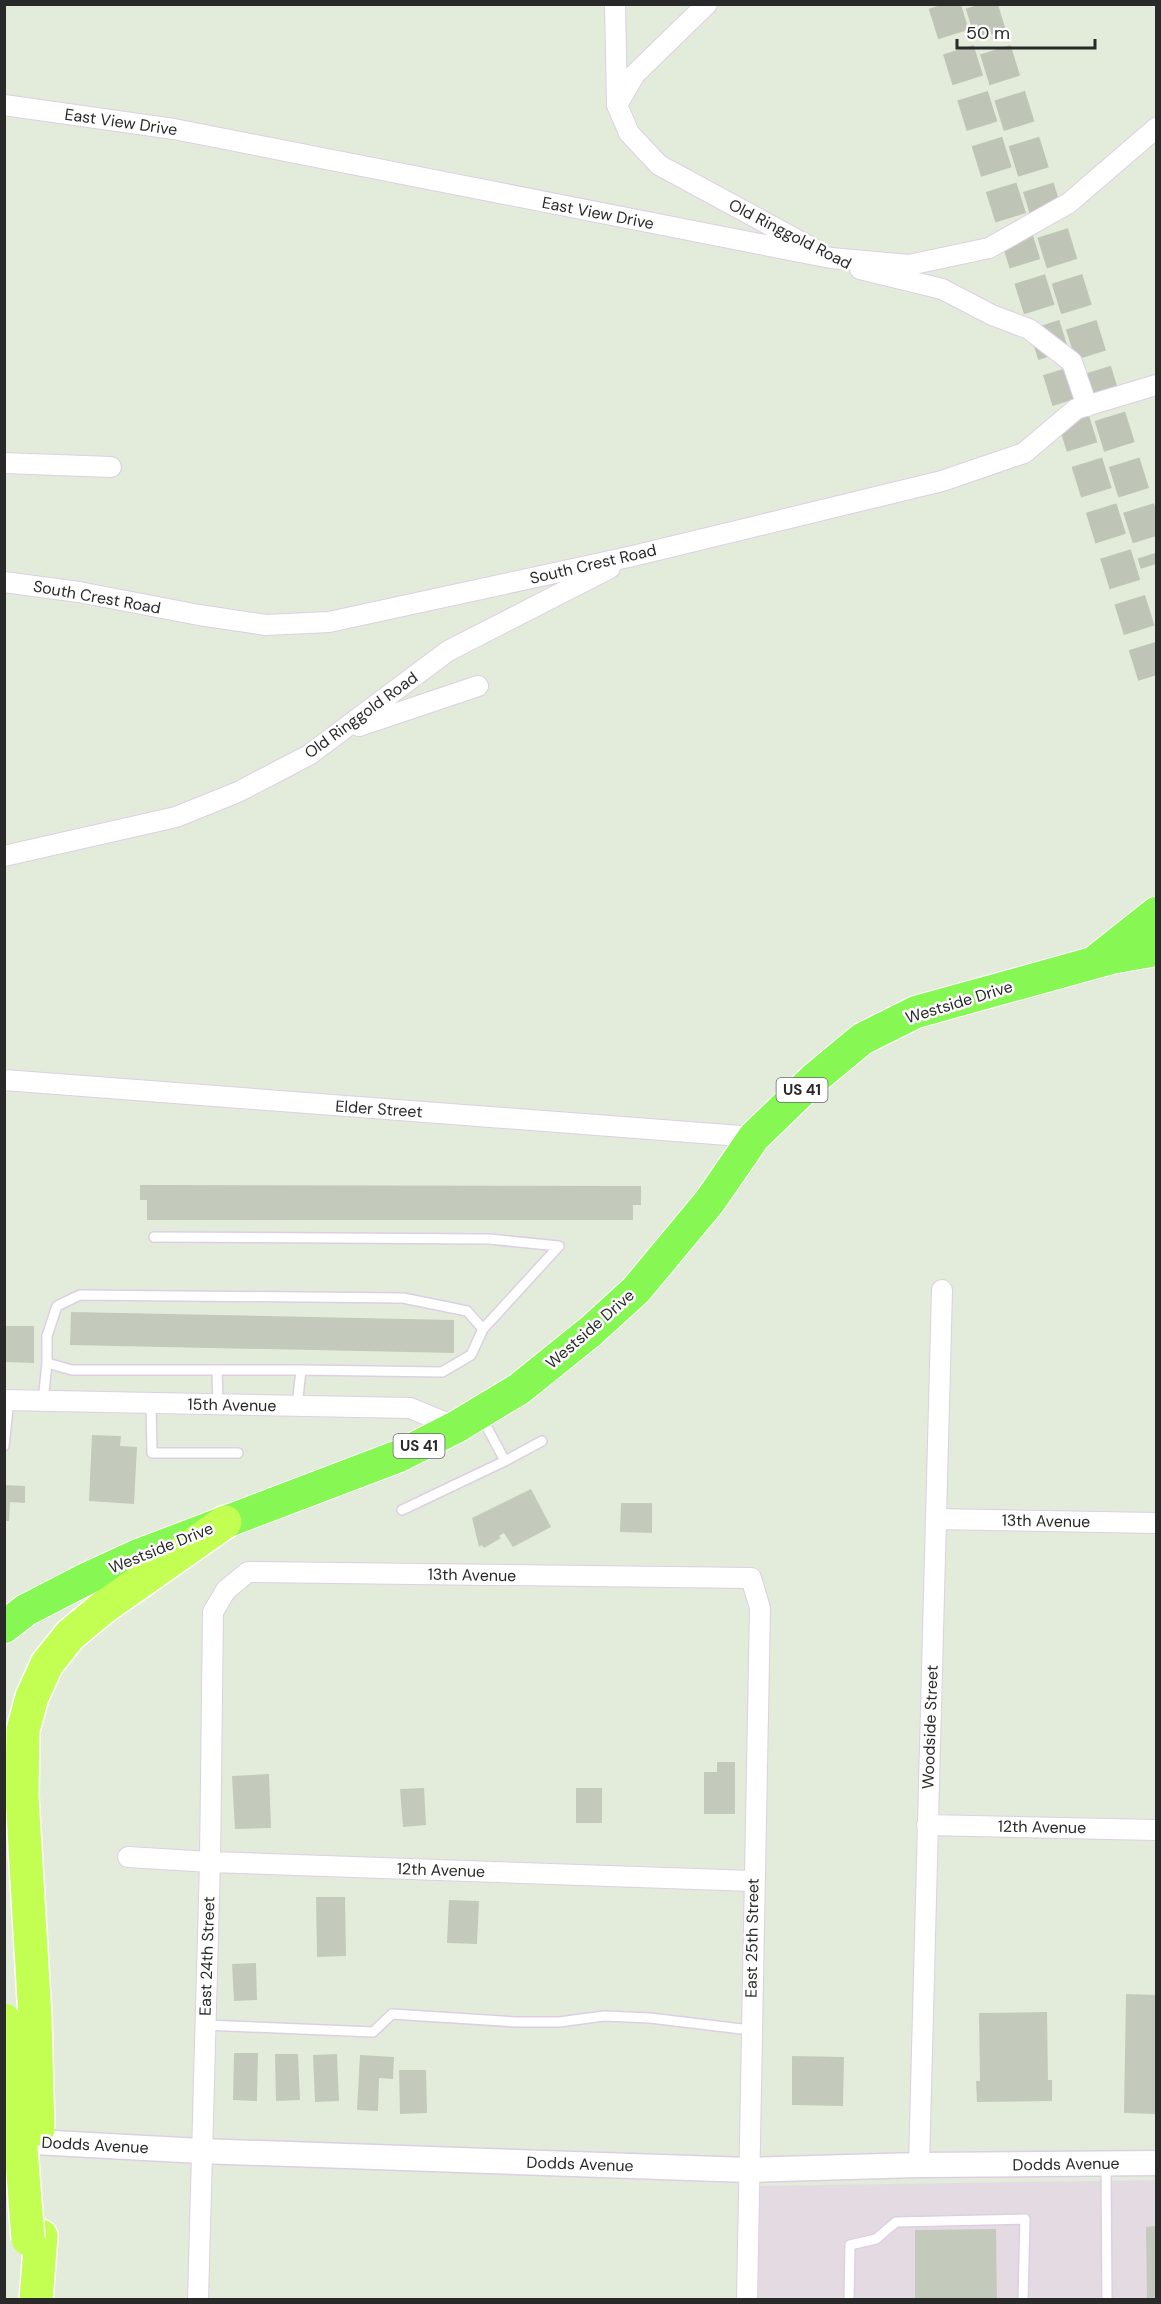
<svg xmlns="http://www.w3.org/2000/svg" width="1161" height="2304" viewBox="0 0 1161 2304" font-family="'DM Sans',sans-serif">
<rect width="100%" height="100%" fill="#e3ecda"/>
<path fill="#e4dbe2" d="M1156,2180V2299L755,2300L757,2186Z"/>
<path fill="#c3cabc" d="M140,1185L641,1186V1205H633V1220H147V1200H140Z
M71,1312L454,1320V1353L70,1345Z
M4,1326H34V1363L4,1362Z
M92,1435L121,1436L120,1446L137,1447L134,1504L89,1501Z
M4,1485L25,1486V1503L10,1502L9,1521H4Z
M531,1489L551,1527L513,1547L504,1533L499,1536L501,1538L484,1548L482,1545L479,1547L472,1518Z
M621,1503H652V1533L620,1532Z
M717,1762H735V1814H704V1772H717Z
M269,1774L271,1828L235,1829L232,1776Z
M424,1788L426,1825L403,1827L400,1789Z
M576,1788H602V1823H576Z
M316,1897H345L346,1956L317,1957Z
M449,1900L479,1901L477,1944L447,1943Z
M256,1963L257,2000L234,2001L232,1964Z
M1126,1994L1156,1995V2114L1124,2113Z
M1047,2012L1048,2080H1052V2101L977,2102L976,2081H980L979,2013Z
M234,2053H258L257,2101L233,2100Z
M275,2054H298L300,2100L276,2101Z
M337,2054L339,2101L315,2102L313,2055Z
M360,2055L394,2057L393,2079L379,2078L378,2111L357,2110Z
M792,2056L844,2057L843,2106L792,2105Z
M399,2070H426L427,2113L400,2114Z
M1156,2226V2300H1147L1146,2227Z
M996,2229L997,2300H915V2230Z"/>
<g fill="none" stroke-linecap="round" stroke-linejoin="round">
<path stroke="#bec5b7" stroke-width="32" stroke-dasharray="32 16" stroke-linecap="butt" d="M944,4L1156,684
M981,4L1156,564"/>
<defs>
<path id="service" d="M154,1237L489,1239L559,1246L483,1329
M47,1363L72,1370H301
M217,1371L218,1404
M43,1401L47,1363V1336L57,1306L80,1295L403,1298L467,1311L483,1329L471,1355L442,1372L301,1370L297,1406
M151,1403L152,1453H238
M482,1418L505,1461
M4,1446L9,1400
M402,1510L505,1461L542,1441
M205,2025L373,2032L392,2014L516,2022H559L604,2016L650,2018L750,2030
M1106,2166L1107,2300
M849,2300L850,2245L876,2239L896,2222L1025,2219L1023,2300"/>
<path id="minor" d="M615,4L617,105L629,133L659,165L814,249
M4,105L174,129L831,258L909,265L989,248L1069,203L1156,128
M617,105L635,74L707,4
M860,269L942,289L992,315L1029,329L1072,362L1087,406
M4,463L111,467
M4,582L79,592L199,615L266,625L329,622L633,556L942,481L1024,453L1076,409L1156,385
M359,726L478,686
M4,856L176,817L238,792L309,755L448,651L610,568
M4,1080L754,1137
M4,1400L410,1408L456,1427
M936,1519L1156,1523
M927,1825L1156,1830
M128,1857L210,1862L753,1881
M919,2165L942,1290
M198,2300L210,1862L213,1612L226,1590L248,1572L751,1578L760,1608L747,2300"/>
<path id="tertiary" d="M16,2141L201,2151L748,2170L919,2165L1156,2163"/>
<path id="primary" d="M1098,959L1156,913
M4,1627L26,1610L86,1579L136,1556L399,1456L456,1427L519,1389L591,1331L636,1290L710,1201L754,1137L815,1078L862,1039L916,1012L1111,958L1156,950"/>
<path id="motorway" d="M35,2017L22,1796L23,1730L32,1697L47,1664L70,1635L104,1607L225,1522
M36,2300L41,2236"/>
</defs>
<use href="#service" stroke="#ddcfe3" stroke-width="12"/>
<use href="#minor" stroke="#ddcfe3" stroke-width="22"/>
<use href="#tertiary" stroke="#ddcfe3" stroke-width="27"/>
<use href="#primary" stroke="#fff" stroke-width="34"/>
<use href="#motorway" stroke="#fff" stroke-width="36"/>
<use href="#service" stroke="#fff" stroke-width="9"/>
<use href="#minor" stroke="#fff" stroke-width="20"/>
<use href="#tertiary" stroke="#fff" stroke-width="24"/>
<use href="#primary" stroke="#87f853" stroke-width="32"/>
<use href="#motorway" stroke="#c2ff52" stroke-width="33"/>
<defs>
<path id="motorway-bridge" d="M35,2017L38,2129
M4,2020L20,2135L28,2239"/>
</defs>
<use href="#motorway-bridge" stroke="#fff" stroke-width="36" stroke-linecap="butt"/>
<use href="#motorway-bridge" stroke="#c2ff52" stroke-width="33"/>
</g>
<g text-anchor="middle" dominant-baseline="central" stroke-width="5" stroke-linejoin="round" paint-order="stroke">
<g fill="#fff" stroke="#696969" stroke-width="1.5">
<rect x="776.5" y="1078" width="51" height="24" rx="4.5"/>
<rect x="393.5" y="1434" width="51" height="24" rx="4.5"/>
</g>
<g font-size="15" font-weight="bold" fill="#292929">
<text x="802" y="1090">US 41</text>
<text x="419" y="1446">US 41</text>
</g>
<g font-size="16" fill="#292929" stroke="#fff">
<text transform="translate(121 122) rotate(8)">East View Drive</text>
<text transform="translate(598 213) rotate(11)">East View Drive</text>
<text transform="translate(790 234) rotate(27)">Old Ringgold Road</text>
<text transform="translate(593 564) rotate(-13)">South Crest Road</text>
<text transform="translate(97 597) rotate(10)">South Crest Road</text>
<text transform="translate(361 715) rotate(-36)">Old Ringgold Road</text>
<text transform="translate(959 1002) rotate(-17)">Westside Drive</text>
<text transform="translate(379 1109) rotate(4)">Elder Street</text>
<text transform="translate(590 1329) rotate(-41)">Westside Drive</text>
<text transform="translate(232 1405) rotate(1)">15th Avenue</text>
<text transform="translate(1046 1521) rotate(1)">13th Avenue</text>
<text transform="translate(161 1548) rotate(-22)">Westside Drive</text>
<text transform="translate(472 1575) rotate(1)">13th Avenue</text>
<text transform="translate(930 1727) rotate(-88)">Woodside Street</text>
<text transform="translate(1042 1827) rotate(1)">12th Avenue</text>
<text transform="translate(441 1870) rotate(2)">12th Avenue</text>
<text transform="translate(752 1938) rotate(-89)">East 25th Street</text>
<text transform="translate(207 1956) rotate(-88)">East 24th Street</text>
<text transform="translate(95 2145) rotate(3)">Dodds Avenue</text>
<text transform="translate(580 2164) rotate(2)">Dodds Avenue</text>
<text transform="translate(1066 2164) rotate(-1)">Dodds Avenue</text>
</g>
</g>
<rect width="1161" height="2304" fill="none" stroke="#292929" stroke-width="12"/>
<path d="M957 39v9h138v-9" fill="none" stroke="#292929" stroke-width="3"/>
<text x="966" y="39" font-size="18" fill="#292929" stroke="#ffffff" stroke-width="4.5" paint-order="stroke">50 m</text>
</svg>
